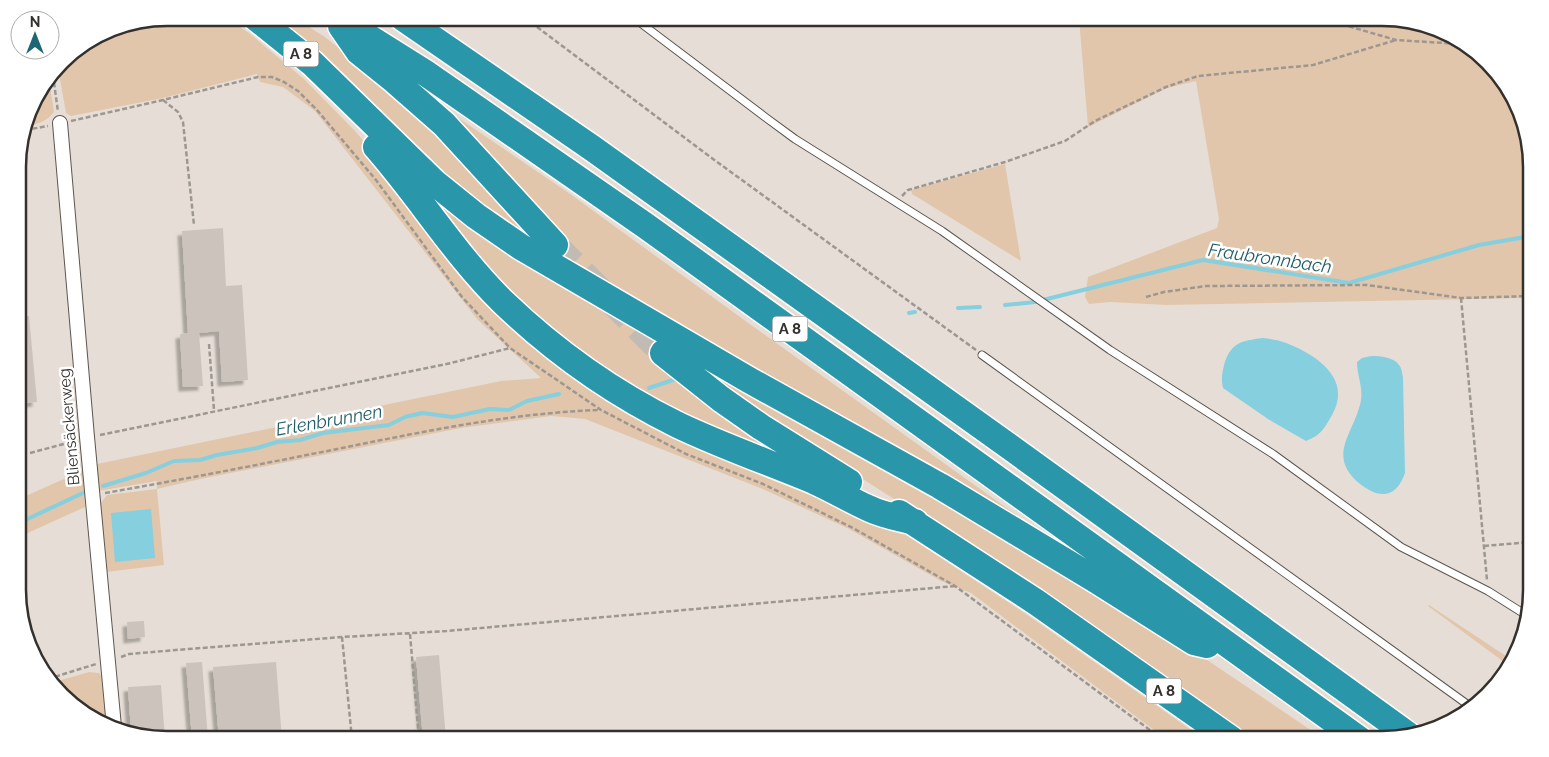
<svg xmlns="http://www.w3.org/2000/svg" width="1549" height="757" viewBox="0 0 1549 757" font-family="Raleway,sans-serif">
<defs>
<filter id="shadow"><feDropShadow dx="-4.5" dy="4.5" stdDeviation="1" flood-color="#0004"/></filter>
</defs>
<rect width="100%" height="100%" fill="#e6ded6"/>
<path fill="#e2c6ab" d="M167,18H226L249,33L304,79L356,132L517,325L894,527L1029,616L1204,739H1166L971,593L941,581L849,529L765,490L585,419L551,416L461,428L200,479L157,489L164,565L106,572L100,504L107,495L157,489V481L98,491L97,464L501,381L541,378L477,319L315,111L283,87L260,82L257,74L163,98L71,116L66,113L58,68L68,55L110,29Z
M271,18H295L325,37L366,70L426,96L566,191L747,322L1043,534L603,283L471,202Z
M1079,18H1382L1448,33L1506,84L1530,148L1531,298L1166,305L1110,302L1089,304L1085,297L1088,277L1217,228L1219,219L1196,81L1167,88L1088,127Z
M49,80L54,112C46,122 38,124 26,126L33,101Z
M1005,164L1021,261L912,194L911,190Z
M408,169L1139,614L1324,739H1245L1104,637L996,564L756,411L817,471L639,397L529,318Z
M84,470L85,507L19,537V499Z
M1429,605L1512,660L1508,665L1428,606Z
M89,672L99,673L103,678L107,726L101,724L51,683Z"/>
<path fill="#85cfdf" d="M1263,338C1270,339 1279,340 1286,343C1315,354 1353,378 1332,415C1324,429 1321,435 1306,441L1268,419L1223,388C1221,379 1222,374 1224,365C1231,342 1241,341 1263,338Z
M1371,356C1380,356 1394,357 1399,365C1402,368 1402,374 1403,377L1405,473C1401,483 1397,492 1385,494C1376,495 1367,489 1360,484C1325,455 1355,433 1361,400C1363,387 1357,375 1357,362L1362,358Z
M151,509L155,558L115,562L111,513Z"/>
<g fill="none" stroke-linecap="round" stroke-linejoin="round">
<path stroke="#85cfdf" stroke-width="4" d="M1005,305L1035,302L1203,260L1349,283L1479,245L1531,236
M958,308L980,307
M909,313L915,312
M649,388L676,379
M103,486L146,473L174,461L200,460L217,455L257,448L277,442L300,440L323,433L389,425L405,417L422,413L453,417L490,409L509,410L527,401L559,394
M19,523L85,492"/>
</g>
<path fill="#ccc4bc" filter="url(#shadow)" d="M223,228L226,286L242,285L248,380L222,382L219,331L199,333L203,386L183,387L180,334L188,333L182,231Z
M29,316L37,402L19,404L18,317Z
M144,621L145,637L128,639L127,622Z
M439,655L446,739H423L416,657Z
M202,662L208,739H192L186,663Z
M276,662L282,739H219L213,667Z
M161,685L165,739L131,731L128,687Z"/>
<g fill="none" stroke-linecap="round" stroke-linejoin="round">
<path stroke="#c2bbb4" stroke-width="26" stroke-dasharray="26 13" stroke-linecap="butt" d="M555,245L663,353"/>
<defs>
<path id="service" d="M634,18L765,117L795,139L942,231L1110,350L1273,454L1401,547L1488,591L1526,615
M982,355L1471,707
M18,431L21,456"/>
<path id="minor" d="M60,123L87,437L114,727"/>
<path id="motorway" d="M256,18L312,63L435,183L476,216L521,247L749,380L940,486L1096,580L1194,642L1207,645
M338,18L424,72L646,226L1359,739
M403,18L592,148L1010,447L1407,734
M341,26L359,52L395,81L444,124L555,245
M376,147C420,197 455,255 503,302C555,352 613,393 678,425C722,446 768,462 814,481C832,489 850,500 868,508C882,515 899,518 915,522
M663,353L721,399L761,427L849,482
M899,513L1036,602L1231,739"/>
</defs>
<use href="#service" stroke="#5d5650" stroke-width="9"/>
<use href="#minor" stroke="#5d5650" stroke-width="16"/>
<use href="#motorway" stroke="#fff" stroke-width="29"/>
<path stroke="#9d9791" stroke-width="2.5" stroke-dasharray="5 2.5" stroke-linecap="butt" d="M525,18L713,159L976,350
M1320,18L1396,40L1460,44
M53,75L58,112
M163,100L178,112L183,122L194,225
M71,121L163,100L258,77H272L284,82L298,91L317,110L376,180L462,297L510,348
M25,130L48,126
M902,196L908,190L1005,162L1065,141L1095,121L1166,87L1198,76L1313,65L1396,40
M1146,297L1164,292L1206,286L1367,285L1461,298L1531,296
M1461,298L1487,580
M209,344L214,410
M100,435L451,363L510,348L601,410L686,454L763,484L853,528L955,586L1162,739
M30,453L75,441
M105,493C186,479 267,463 347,447C431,430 514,413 599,410
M1484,546L1531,542
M410,634L419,739
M342,637L352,739
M121,657L129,654L176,650L342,637L447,631L955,586
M48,679L96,664"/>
<use href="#service" stroke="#fff" stroke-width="7"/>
<use href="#minor" stroke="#fff" stroke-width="14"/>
<use href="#motorway" stroke="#2a96aa" stroke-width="26"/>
</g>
<g text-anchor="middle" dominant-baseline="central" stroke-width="5" stroke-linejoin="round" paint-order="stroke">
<g fill="#fff" stroke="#706e6c" stroke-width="1">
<rect x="283.5" y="41.5" width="35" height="25" rx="4"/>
<rect x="772.5" y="316.5" width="35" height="25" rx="4"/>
<rect x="1146.5" y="678.5" width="35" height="25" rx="4"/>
</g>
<g font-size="15" font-weight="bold" fill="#33302d">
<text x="301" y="54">A 8</text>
<text x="790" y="329">A 8</text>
<text x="1164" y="691">A 8</text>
</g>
<g font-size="16" fill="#33302d" stroke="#fff">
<text transform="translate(69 427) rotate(-95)">Bliensäckerweg</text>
</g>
<g font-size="18" font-style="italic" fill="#1e5b67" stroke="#fff">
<text transform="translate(1270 258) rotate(8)">Fraubronnbach</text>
<text transform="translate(329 420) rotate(-10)">Erlenbrunnen</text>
</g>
</g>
<path d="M0 0H1549V757H0ZM167 26H1382A141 141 0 0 1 1523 167V590A141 141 0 0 1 1382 731H167A141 141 0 0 1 26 590V167A141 141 0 0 1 167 26Z" fill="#fff" fill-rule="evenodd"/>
<path fill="none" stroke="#33302d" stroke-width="2.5" d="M167 26H1382A141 141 0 0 1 1523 167V590A141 141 0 0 1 1382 731H167A141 141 0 0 1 26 590V167A141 141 0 0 1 167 26Z"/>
<g transform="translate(35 35)"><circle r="24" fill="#ffffff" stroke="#adacab"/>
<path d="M0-4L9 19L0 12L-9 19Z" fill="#1d6673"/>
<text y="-8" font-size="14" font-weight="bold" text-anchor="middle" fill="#33302d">N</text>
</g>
</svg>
